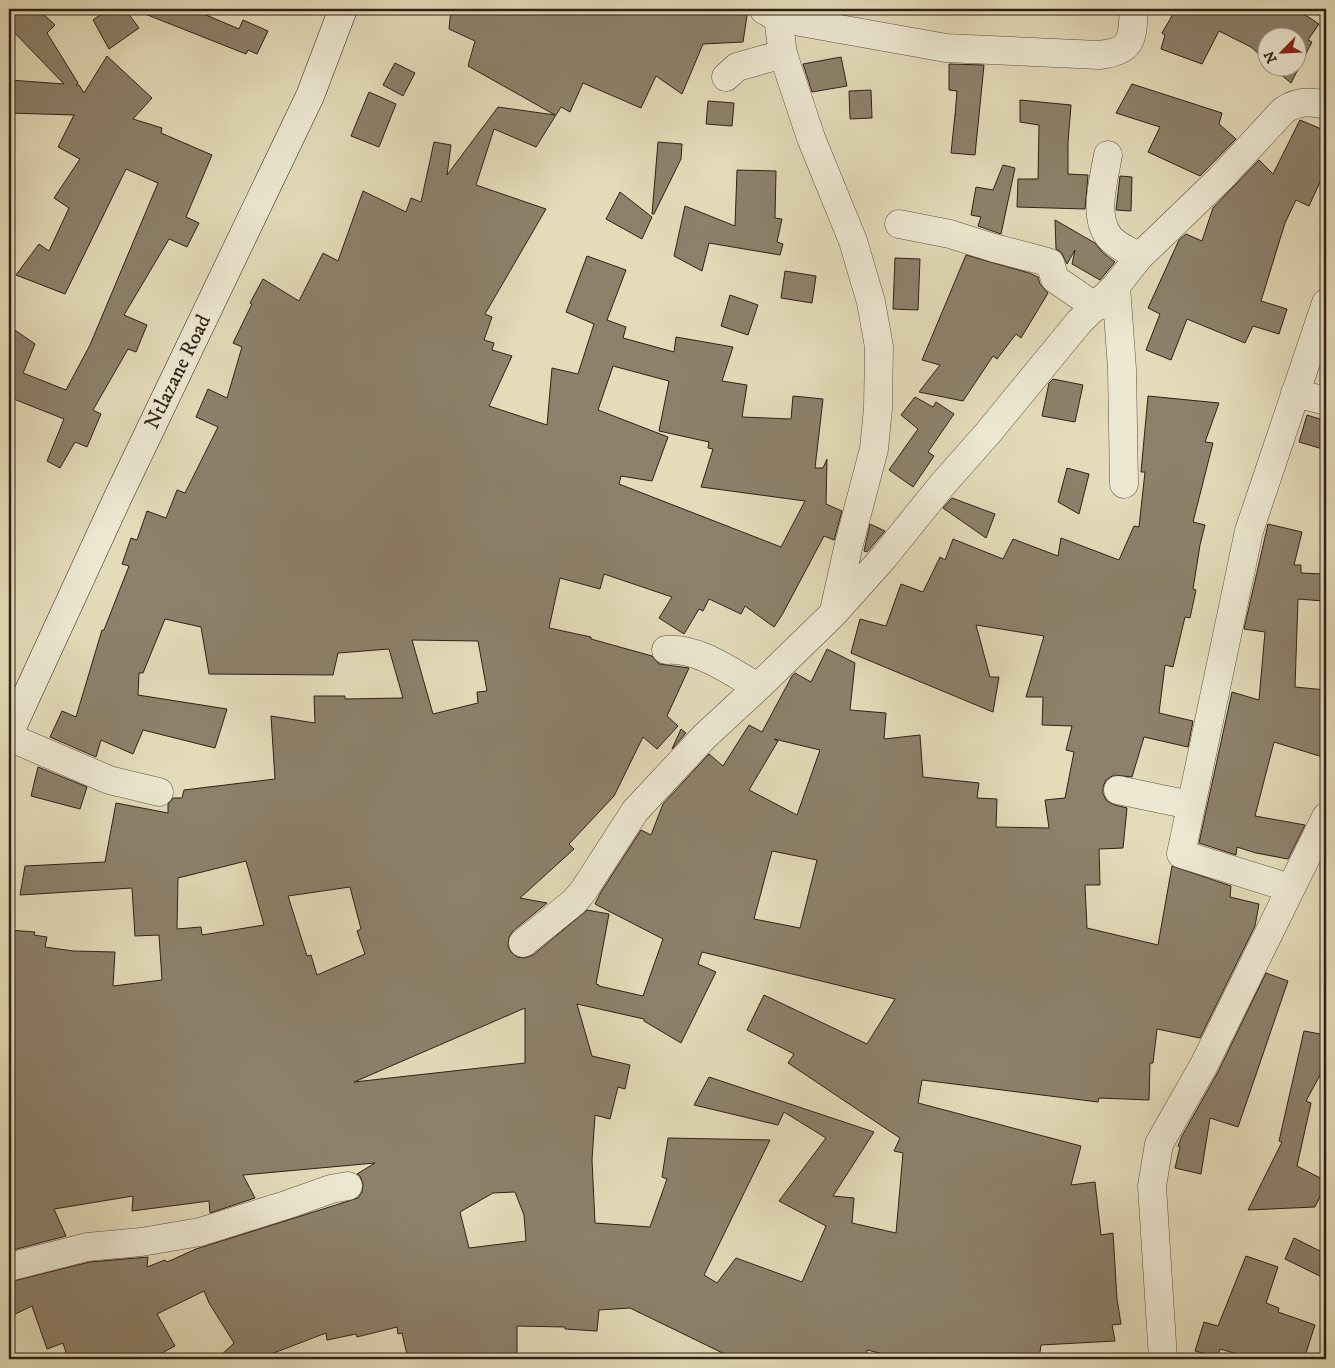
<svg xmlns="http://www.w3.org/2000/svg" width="1335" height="1368" viewBox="0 0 1335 1368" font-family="'IM FELL DW Pica',serif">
<rect width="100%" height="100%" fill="#e4dbb9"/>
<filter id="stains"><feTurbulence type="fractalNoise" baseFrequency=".004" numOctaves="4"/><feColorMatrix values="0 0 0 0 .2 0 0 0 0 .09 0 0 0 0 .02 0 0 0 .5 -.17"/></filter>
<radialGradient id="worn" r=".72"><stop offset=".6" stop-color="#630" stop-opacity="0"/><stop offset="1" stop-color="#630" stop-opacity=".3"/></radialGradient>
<path fill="#8d816b" stroke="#2f2017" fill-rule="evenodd" d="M21,9H38L55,25L47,33L78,83L76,85H79L84,93L107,56L152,98L133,119L162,128L161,133L212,155L186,217L199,223L187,247L169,239L124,315L147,325L136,352L128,349L93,410L101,414L87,447L75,442L60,468L47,461L64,419L11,398L9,404V326L35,344L23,373L66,390L90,345L158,183L126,169L65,294L16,275L39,244L49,251L69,208L54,198L80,159L58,147L74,115L9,113V80L64,84L9,27V20Z
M108,9H125L139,28L109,49L93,20Z
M135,9H192L239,29L243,20L268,31L257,54L248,50L246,54L135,10Z
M451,9H748L743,42L703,44L682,94L656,76L641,108L583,83L570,112L561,107L536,147L494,129L476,185L546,209L485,314L492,317L484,340L494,343L492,350L512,356L489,406L547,425L552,368L578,374L594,324L566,312L587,256L626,270L607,320L626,327L623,338L674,352L676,337L733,347L722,381L747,385L742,417L791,419L793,396L823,399L815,468H823L827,459L826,504L842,511L834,540L824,536L782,615L774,627L745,606L741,614L709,599L703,611L699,609L684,634L659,618L672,597L604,574L600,589L560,578L549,628L591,637V639L652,656L659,664L689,668L667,716L678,726L657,749L643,737L614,796L569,844L574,849L520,898L547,903L513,931L509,937L508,946L511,952L517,957L525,958L533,955L587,910L609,914L596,984L599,985V986L643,996L663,939L595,904L601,892L641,830L651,835L663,804L709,754L723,766L749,725L762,732L792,676L795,673L811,682L827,649L855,663L850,710L886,713L884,739L920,735L923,777L979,783L977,798L997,799L996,827L1049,828L1045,800L1065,798L1074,752L1066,750L1072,726L1042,725L1043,697H1026L1044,636L976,625L990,677H999L993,712L851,653L860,619L886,626L901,584L923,592L940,557L945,560L953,539L1003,559L1013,539L1058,556L1061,538L1119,560L1134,526L1139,527L1145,472H1141L1148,396L1219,403L1205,442L1213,443L1193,522L1205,525L1200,545L1193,589L1196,590L1190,618L1185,617L1173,667L1165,665L1159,713L1193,721L1188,747L1144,737L1132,777L1114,775L1106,780L1103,787V794L1107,801L1115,805L1127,808L1123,848L1099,849L1100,885H1085L1087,928L1158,945L1172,866L1231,886L1230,897L1259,904L1255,926L1200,1038L1157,1029L1153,1063H1150L1149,1100L1099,1098L1098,1102L922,1080L918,1103L1081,1146L1071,1185L1095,1182L1101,1235L1113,1233L1117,1299L1121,1324L1112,1325L1115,1341L1041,1345L1039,1359H905L867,1350V1359H735L630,1308L599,1310L597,1331L565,1329V1327L517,1326V1359H408L402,1333L398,1334L397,1327L357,1337L356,1334L327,1340L326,1333L258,1359H217L234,1343L209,1303L204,1291L157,1314L175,1346L151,1359H68L63,1343L47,1349L32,1306L9,1317V1282L90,1262L148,1257L147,1267L165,1260L167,1262L196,1249L358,1198L362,1192L363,1184L360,1176L357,1174L375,1163L243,1175L255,1198L210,1213L209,1201L132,1211L133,1196L54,1209L66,1236L9,1251V930L35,932L34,935L47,937L45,947L73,951L115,952L113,986L162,980L159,935L135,936L132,888L20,895L25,866L105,862L116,803L168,813V804L173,798H182L184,790L275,779L271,716L315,723L314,696H345V699L403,698L389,649L338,653L333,675L209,674L201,627L165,619L143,673H139L138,695L227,709L215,748L143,730L133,754L101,740L96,757L50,737L62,711L76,717L102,630H104L129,566L122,564L131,538L137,540L147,511L166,518L177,490L185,493L218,427L196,417L208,389L227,398L242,347L233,343L252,304L250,303L263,279L299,301L323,253L338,261L363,191L406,212L411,198L421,202L434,142L451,145L447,175L498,107L555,115L468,66L475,41L449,29ZM613,366L669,381L659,431L709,442L708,448L713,449L701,487L805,501L781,547L619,484L621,476L652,481L668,437L598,410ZM412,640L478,641L487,691L477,692L478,703L433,714ZM774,739L820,750L797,815L749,790L778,741ZM772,851L817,860L800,928L754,919ZM246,861L264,925L202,935L201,927L177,929L178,878ZM350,887L361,929L357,931L365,954L317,975L311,955L307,956L288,896ZM702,952L895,999L867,1044L764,995L747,1030L794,1054L788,1063L900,1138L894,1151L903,1153L896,1233L852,1223L854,1198L833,1196L874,1132L709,1077L694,1105L778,1125L784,1112L826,1138L779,1201L826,1226L802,1282L736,1258L717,1283L704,1275L770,1140L668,1138L662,1177L667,1179L650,1227L595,1223L592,1160L595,1115L610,1119L618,1087L625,1089L630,1065L592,1056L577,1004L644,1019V1021L681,1043L716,972L698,964ZM525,1008V1063L354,1082ZM515,1192L524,1215L526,1241L469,1248L460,1212L493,1193Z
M1176,9H1296L1319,24L1308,40L1312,42L1291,83L1273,68H1298V38H1268V62L1251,47L1219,31L1202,64L1161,49L1165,35L1162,33Z
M841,57L847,86L812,92L803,64Z
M395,63L415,73L403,96L383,85Z
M949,64L984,65L975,155L951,153L955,115H956H955L957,91L949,90Z
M1132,84L1222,113L1219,124L1236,139L1200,176L1148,152L1160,127L1116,113Z
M871,90L872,118L850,119L849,91Z
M369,92L396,104L379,147L351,136Z
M1020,100L1071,105L1068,142V174L1088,175L1085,209L1017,207L1018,179H1038L1039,125L1020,122Z
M708,101L734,103L732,126L706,124Z
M1300,120L1326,131V169L1309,206L1296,200L1285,223L1261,301L1287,309L1279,334L1253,326L1245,343L1187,319L1171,360L1146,350L1160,314L1148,308L1179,240L1186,234L1202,241L1213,208L1259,160L1273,174Z
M658,142L682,144L681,159L654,214H652Z
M1003,165L1015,168L1001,234L978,226L981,217L971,215L976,187L993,190Z
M737,170L776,171L775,218L782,219L777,242L783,244L780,255L709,243L702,271L674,256L685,206L735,226Z
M1120,176L1132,177L1131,211L1116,210Z
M620,192L652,217L642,239L606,219Z
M1055,220L1095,243L1103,253L1115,262L1100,280L1072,264L1075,250L1067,264L1061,252L1056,249Z
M966,255L1029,273L1038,277L1040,284L1048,293L1021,338L1016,334L997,359L993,356L963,401L919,392L940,365L922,360Z
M895,258L920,259L918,310L893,309Z
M785,271L816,276L812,303L781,298Z
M730,295L758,305L748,335L721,326Z
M1053,379L1083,385L1075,422L1042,416L1049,383Z
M915,397L933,407L936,402L954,414L928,452L934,456L913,487L889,470L918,429L901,415Z
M1307,415L1326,421V450L1299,442Z
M1067,468L1089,474L1079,514L1058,502Z
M952,498L995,514L986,538L943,508Z
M870,524L885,531L867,552L864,551Z
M1268,524L1302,532L1294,565H1301V573L1324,574L1323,601L1298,599L1295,687L1326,690V758L1274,742L1255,816L1305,825L1288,859L1256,853L1237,847L1236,855L1199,843L1232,692L1259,700L1265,632L1244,629Z
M681,729L686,733L672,749Z
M38,767L87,787L80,809L31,796Z
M1266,973L1288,981L1238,1127L1210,1118L1201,1174L1175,1168L1180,1147L1178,1146L1182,1136L1218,1072Z
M1304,1031L1326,1035V1064L1306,1101L1311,1103L1297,1166L1326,1181V1184L1315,1207L1248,1210L1282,1142L1279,1141Z
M1294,1238L1326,1254V1279L1285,1259Z
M1246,1256L1278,1267L1266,1303L1279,1308L1278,1312L1315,1325L1304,1359H1255L1220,1349L1217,1357L1195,1351L1204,1322L1218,1326Z"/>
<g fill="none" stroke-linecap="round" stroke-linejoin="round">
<defs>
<path id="street" d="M764,10L778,18L946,48L1099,55C1134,51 1132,38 1134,9
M778,18L783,54L811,138L853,241L871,302L879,347L878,408L874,449L849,544L834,611
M726,77L737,67L783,54
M1108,155C1104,179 1092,217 1110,238C1117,246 1130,251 1139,257
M899,224L950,234L994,248L1044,261L1050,263L1055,279L1096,307
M1116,286L1122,369L1124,484
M1295,393L1326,401
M666,650C698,647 731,672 758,687
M9,737L109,780L159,792
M1118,790L1190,805
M1290,888L1181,854L1249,531L1326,303
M523,943L574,902L584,890L635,811L705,736L758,687L834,613L884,557L942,485L988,433L1079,322L1116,286L1139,257L1220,179L1283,111C1296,101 1311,101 1326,105
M9,1267L87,1247L141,1242L200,1232L289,1204L331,1189L348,1186
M1163,1359L1152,1186L1159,1144L1204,1065L1326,817"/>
<path id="secondary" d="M9,734L117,499L310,96L343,9"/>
</defs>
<use href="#street" stroke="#5c4f40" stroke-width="29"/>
<use href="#secondary" stroke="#2f2017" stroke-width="29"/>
<use href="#street" stroke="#ede8d2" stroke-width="28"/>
<use href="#secondary" stroke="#ede8d2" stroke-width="28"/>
</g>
<g text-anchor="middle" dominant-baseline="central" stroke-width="4.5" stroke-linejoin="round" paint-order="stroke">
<g font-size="21" fill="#2f2017" stroke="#ede8d2">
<text transform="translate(178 372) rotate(-64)">Ntlazane Road</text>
</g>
</g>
<rect width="1335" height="1368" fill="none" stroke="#e4dbb9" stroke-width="30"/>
<rect x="10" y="10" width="1315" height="1348" fill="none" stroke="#2f2017" stroke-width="2.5"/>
<rect x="15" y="15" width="1305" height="1338" fill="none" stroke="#2f2017"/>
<g transform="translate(1282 52) rotate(246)"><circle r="24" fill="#ede8d2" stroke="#a19887"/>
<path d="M0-4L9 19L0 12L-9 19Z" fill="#8f2418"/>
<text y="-8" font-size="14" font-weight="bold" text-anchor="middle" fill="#2f2017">N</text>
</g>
<rect width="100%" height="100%" filter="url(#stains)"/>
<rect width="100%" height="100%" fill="url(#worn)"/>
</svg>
